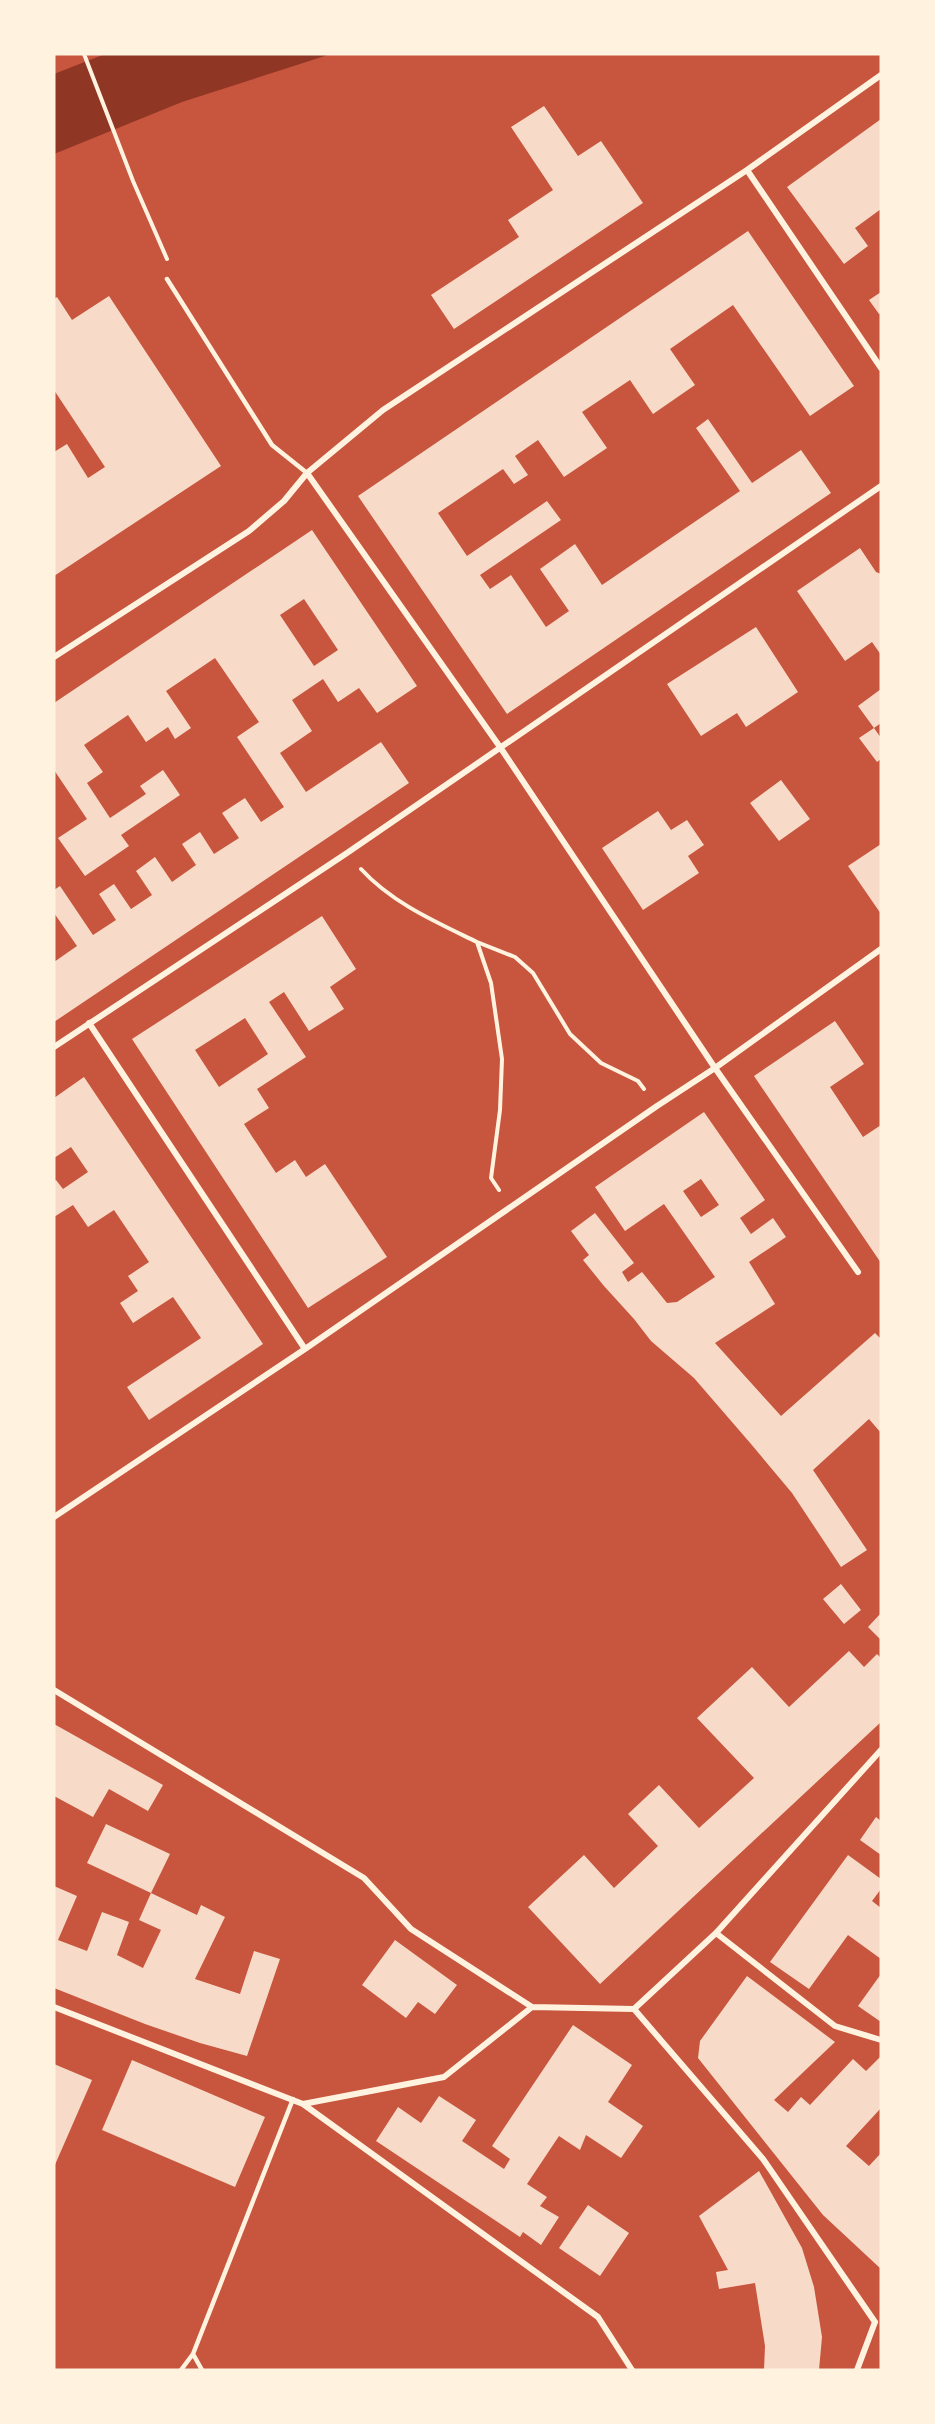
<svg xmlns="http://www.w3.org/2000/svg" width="935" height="2424" viewBox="0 0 935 2424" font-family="Figtree,sans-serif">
<rect width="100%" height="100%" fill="#c8553d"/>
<path fill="#8f3625" d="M105,54H331L182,102L54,154V74Z"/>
<path fill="#f7dbc8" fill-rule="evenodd" d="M544,106L578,156L601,141L643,203L454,329L431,295L519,237L508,220L553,190L511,127Z
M881,119V209L855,228L868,246L844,264L787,187Z
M748,231L854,386L810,416L733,305L670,349L695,385L653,414L630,380L582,412L607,448L564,477L538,440L515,456L528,475L514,484L503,469L438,513L467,556L547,501L561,520L480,575L490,589L511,575L546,627L569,611L540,569L575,544L602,585L740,491L696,428L708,419L752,483L801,450L831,493L507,714L358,496Z
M881,292V313L879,314L869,300Z
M109,296L221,466L54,576V452L67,444L88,478L105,467L54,390V299L57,297L72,320Z
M312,530L417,686L377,713L359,688L338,702L323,679L292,700L312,731L280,753L306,792L381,742L409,783L54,1022V962L77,946L54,913V890L60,886L93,935L116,920L99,894L114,884L131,909L152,895L136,871L155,857L172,882L196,865L182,844L200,832L214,854L239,838L222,813L245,798L261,822L284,807L237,737L259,722L215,658L166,691L191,728L175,739L168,727L146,742L128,715L84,745L103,772L87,783L110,818L146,794L140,786L163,770L180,795L121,835L129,846L85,876L58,838L87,819L54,770V703ZM304,599L338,650L314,666L280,615Z
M860,548L876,572L881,574V655L872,642L845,661L797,591Z
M756,627L798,692L746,727L737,713L701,736L667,684Z
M881,689V723L874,728L858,706Z
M874,728L881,738V759L877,762L859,738Z
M781,780L810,819L779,841L750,803Z
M658,811L671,830L687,820L704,845L688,856L699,873L643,910L602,848Z
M881,844V914L848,866Z
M322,916L356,969L330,987L344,1009L309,1031L284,992L269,1002L306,1057L257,1089L269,1108L244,1124L276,1173L295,1160L306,1177L325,1164L387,1257L308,1308L132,1039ZM245,1018L268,1054L219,1087L195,1050Z
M835,1021L864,1064L830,1087L863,1137L881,1125V1263L754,1076Z
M84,1077L263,1344L149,1420L127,1387L201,1338L173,1297L133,1323L120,1303L138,1291L128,1276L149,1262L114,1210L88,1227L73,1205L54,1217V1181L56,1180L63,1189L88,1172L71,1147L54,1158V1098Z
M704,1112L765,1200L740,1218L751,1234L773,1218L786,1237L749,1262L775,1304L715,1343L781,1416L875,1333L881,1339V1433L869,1419L813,1470L867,1550L841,1567L792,1493L751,1444L694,1378L651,1341L634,1319L604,1286L583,1260L589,1255L571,1231L595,1213L634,1263L622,1272L628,1282L642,1272L667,1303L677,1302L715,1277L664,1204L625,1231L595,1187ZM701,1179L719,1205L701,1217L683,1191Z
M841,1584L861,1610L844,1624L823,1599Z
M881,1613V1640L868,1627Z
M849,1651L864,1667L877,1654L881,1658V1722L600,1984L528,1907L584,1855L614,1888L658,1846L628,1814L659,1785L699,1828L754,1778L697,1718L752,1667L789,1707Z
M54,1724L163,1785L148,1811L109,1789L93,1817L54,1796Z
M876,1817L881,1821V1855L860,1840Z
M106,1824L170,1854L151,1893L87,1863Z
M848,1855L881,1879V1889L872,1901L881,1908V1959L848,1935L809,1989L770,1962Z
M54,1886L77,1896L58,1940L87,1951L102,1912L129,1922L117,1955L143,1968L161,1930L139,1920L151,1893L197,1915L201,1905L225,1917L195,1979L240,1994L254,1951L280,1959L247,2056L200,2043L145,2024L54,1988Z
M395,1940L457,1985L435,2014L418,2002L406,2018L362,1985Z
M881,1974V2022L858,2006Z
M747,1976L835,2042L774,2100L788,2112L801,2097L810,2105L853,2059L866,2071L880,2057L881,2059V2108L846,2146L869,2166L881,2153V2269L823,2215L698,2058L700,2041Z
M573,2025L632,2065L608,2102L643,2126L621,2158L586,2135L580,2150L559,2136L527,2184L547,2197L540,2206L559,2217L541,2245L523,2232L520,2237L376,2141L398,2107L421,2123L439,2096L476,2120L462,2141L504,2169L510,2159L492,2146Z
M132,2060L265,2117L235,2187L102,2130Z
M54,2064L92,2080L54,2167Z
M759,2171L802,2248L814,2287L822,2337L819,2370H764L765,2346L755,2283L719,2289L716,2272L728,2270L699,2216Z
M588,2205L629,2233L600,2276L559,2248Z"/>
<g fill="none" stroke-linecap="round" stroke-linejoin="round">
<path stroke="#fff3e0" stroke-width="4" d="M84,54L133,181L167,259
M361,869C392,903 436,922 477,942L491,983L502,1059L500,1110L491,1178L499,1190
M477,942L515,957L533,973L570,1034L601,1063L638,1081L644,1089"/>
<path stroke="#fff3e0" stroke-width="4.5" d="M167,279L272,445L307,473
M193,2354L202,2370
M181,2370L193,2354L293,2099"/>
<path stroke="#fff3e0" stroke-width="6" d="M747,170L881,368
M307,473L500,747L715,1068L858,1272
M54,657L249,531L284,501L307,473L383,410L747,170L881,75
M89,1023L305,1349
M54,1047L347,853L881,486
M54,1517L305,1349L657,1106L715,1068L881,949
M54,1690L364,1878L411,1929L532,2007
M716,1933L835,2026L881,2040
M54,2007L303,2104L598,2317L632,2370
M634,2009L763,2159L875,2322
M303,2104L444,2077L532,2007L634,2009L716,1933L881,1750
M857,2370L875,2322"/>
</g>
<rect width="935" height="2424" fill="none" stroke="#fff3e0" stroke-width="111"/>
</svg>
